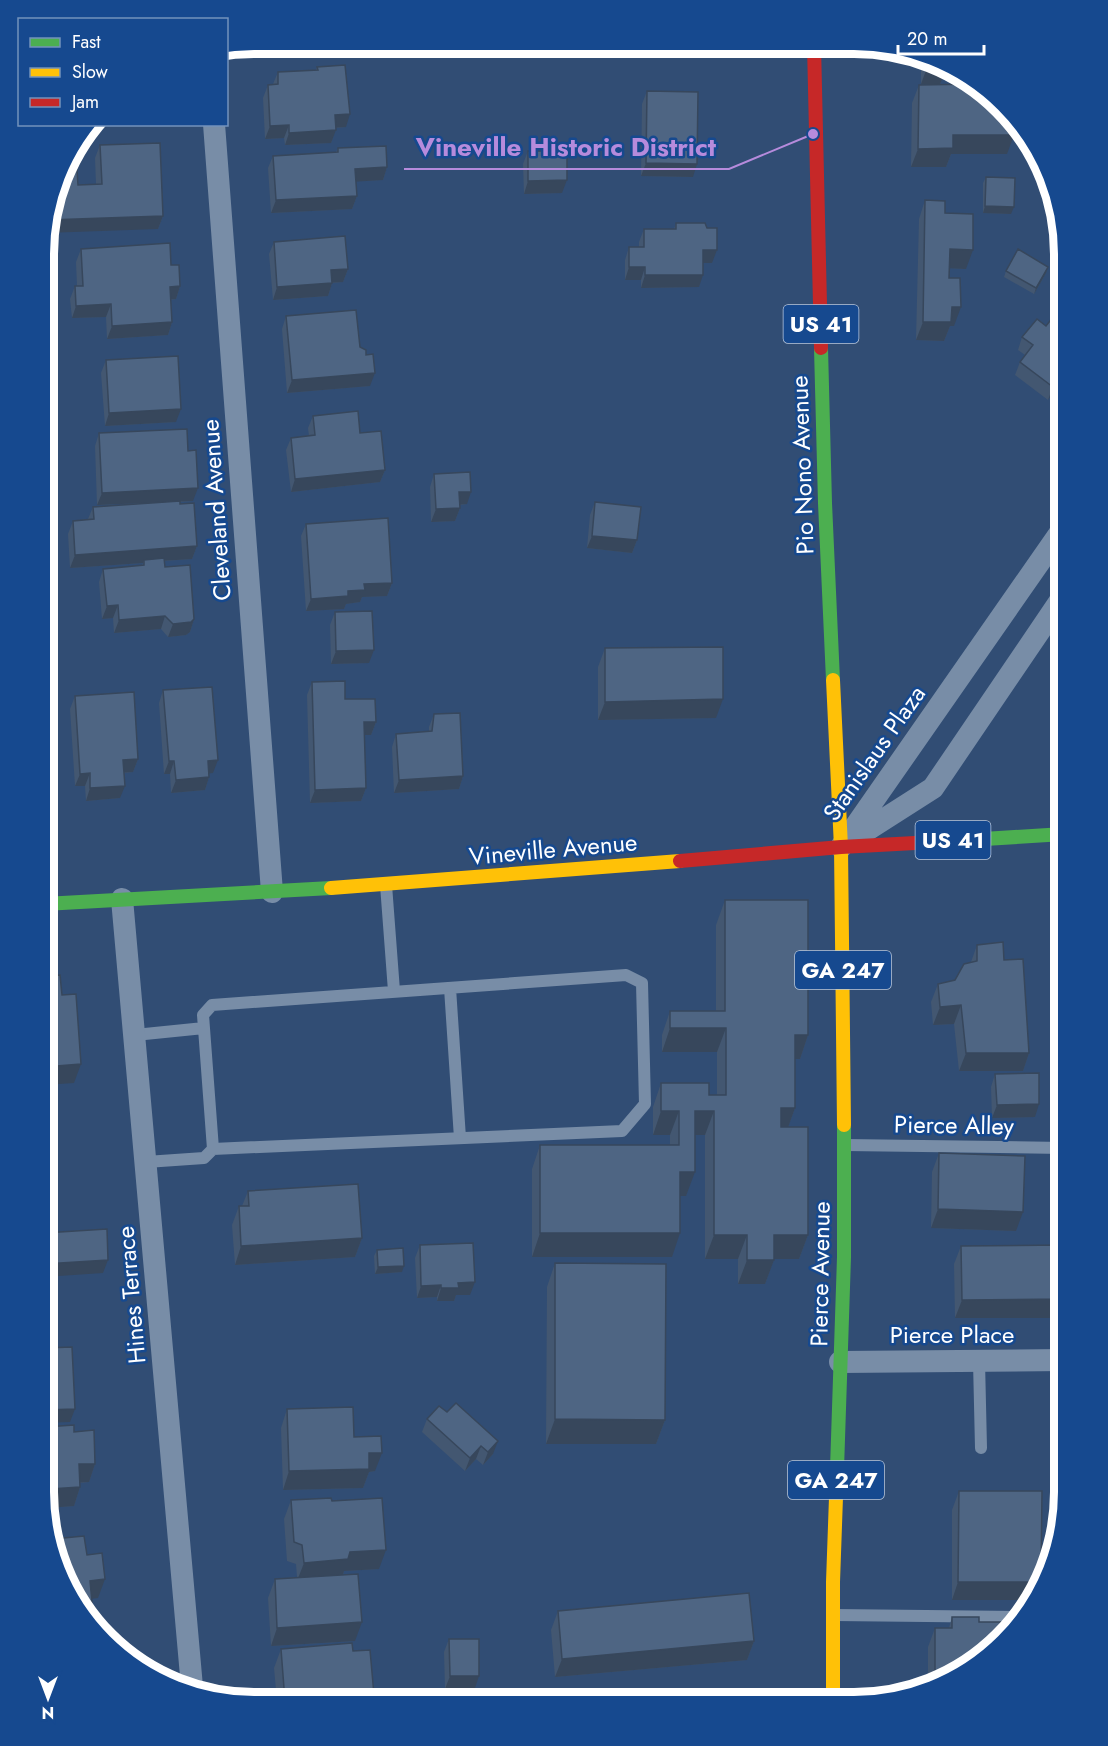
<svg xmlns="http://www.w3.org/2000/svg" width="1108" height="1746" viewBox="0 0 1108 1746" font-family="Jost,sans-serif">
<rect width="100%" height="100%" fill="#314d74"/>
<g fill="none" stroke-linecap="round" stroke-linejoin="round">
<path stroke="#788da7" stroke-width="12" d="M386,885L394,991
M450,988L460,1138
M135,1035L204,1028
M845,1145L1064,1148
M146,1162L204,1158L213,1149L622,1131L645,1104L642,983L626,975L212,1005L203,1015L213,1149
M979,1361L981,1448
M1061,1361L1062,1457L1064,1460
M834,1615L1022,1617"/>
<path stroke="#788da7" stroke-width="22" d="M214,124L272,892
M850,841L933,788L1064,595
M841,847L1064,527
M122,899L192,1687
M840,1362L1064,1360"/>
<path stroke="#4caf50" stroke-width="14" d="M821,348L825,503L833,680
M952,841L1064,834
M44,904L331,888
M837,1469L844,1257V1125"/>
<path stroke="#ffc107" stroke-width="14" d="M833,680L841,847L844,1125
M331,888L680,861
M833,1702V1582L837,1469"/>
<path stroke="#c62828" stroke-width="14" d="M814,45L821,348
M680,861L841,847L952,841"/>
</g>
<path fill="#435771" d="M921,62L954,75H944L940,84H921Z
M317,67L346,127L336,128L331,143L285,145L284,138L265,139L263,98L268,85L273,84L278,72L316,70Z
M919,85L1007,154H951L946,167H911L912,103Z
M647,91L693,177L641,176L642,104Z
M100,145L163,216L158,229L78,185L96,184L95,158Z
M338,148L387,167L383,180L356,181L357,196L352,209L271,213L268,168L273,156L336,152Z
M528,151L562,193L524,194L523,164Z
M986,177L1011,214L983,213V183Z
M925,200L945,213L966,269L949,268V278L954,326H950L944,341L916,340L919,219Z
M676,223L712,263H703L699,287L641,288V280H625V260L629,247H639V242L644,229H674Z
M274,242L348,269L343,282L332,283L328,296L273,300L269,254Z
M81,249L171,265L180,286L176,299L171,300L172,322L168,335L107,339L106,317L72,318L70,299L75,286H77L76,262Z
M1048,267L1046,273L1034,294L1004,277L1006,271Z
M286,316L360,347L370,386L287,393L282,329Z
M1064,325V378L1048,400L1015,375L1020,362L1025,355L1018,350L1022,337L1046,326Z
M106,360L176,422L105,426L101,373Z
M313,416L360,433L385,470L380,482L291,492L286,450L291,438L309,436L308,428Z
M99,433L188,451L193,501L180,502L197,546L192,559L164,561L165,567L194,619L190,632L186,635L168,637L161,629L114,633L113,618L102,619L99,582L103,569L142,565L143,563L70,568L68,534L73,521L88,519L93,507L142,503L97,505L95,446Z
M434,474L467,504L460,505V508L455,521L431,522L430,487Z
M595,502L637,540L632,553L587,548L590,515Z
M306,524L392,583L387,596L362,597L360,602L346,604L344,609L306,611L301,536Z
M335,612L369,663L331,664L330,625Z
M605,648L716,718L598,720V667Z
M312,682L345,699L376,722L371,735H364L366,788L361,801L310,803L307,695Z
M163,690L213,773H209V777L205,790L171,793L170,774H164L159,703Z
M75,696L138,759L133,772L124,773L120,798L86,801L85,786H75L70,709Z
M434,714L463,776L459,789L394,793L392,747L396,734L429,731V727Z
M725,900L808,1035L800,1059H795V1108L788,1127L808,1235L799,1259H774L765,1284H738V1259H705V1135H695L686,1196H680L672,1257H532V1169L540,1145H670V1135H653V1107L661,1083L709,1095H717V1052H662V1035L670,1011H716V925Z
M977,945L1004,960L1029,1053L1023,1071H959L954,1024L933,1025L931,1002L938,984L955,980L971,962Z
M1056,985L1064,1039L1050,1038L1051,998Z
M995,1074L1035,1117L992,1118L991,1087Z
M939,1153L1016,1231L931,1228L932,1172Z
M248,1191L362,1238L355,1257L235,1265L232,1225L239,1206H242Z
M420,1245L470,1295H456L454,1301H437V1297L417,1298L415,1258Z
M1064,1245L955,1318L954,1264L961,1246Z
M377,1250L402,1272L375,1274L374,1256Z
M555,1263L665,1420L656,1444H546L547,1287Z
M439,1406L493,1454L483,1465L476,1459L465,1471L422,1432L427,1419Z
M287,1409L354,1437L375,1471L369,1472L363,1488L283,1490L281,1428Z
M45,1427L74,1432L95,1464L89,1482L80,1483V1487L74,1506L47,1508L44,1492V1429Z
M959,1491L1032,1600H952V1510Z
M291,1500L332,1501L379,1569L344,1571L343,1575L355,1641L271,1646L268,1598L275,1579L297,1577L296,1564L287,1561L284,1519Z
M558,1611L754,1641L747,1660L555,1677L551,1630Z
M952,1617H979L935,1686L928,1688V1647L935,1628H949Z
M449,1639L475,1688L445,1689L444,1652Z
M281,1649L353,1651L372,1701H277L274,1668Z"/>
<path fill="#37475c" d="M644,45H691L690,49L643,47Z
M928,65H930L954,75H944L940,84H921Z
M350,114L346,127L331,128L335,115Z
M289,125L284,138L265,139L270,126Z
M336,130L331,143L285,145L289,133Z
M953,135H1014L1007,154H951L946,167H911L918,149Z
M646,163L697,164L693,177L641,176Z
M387,167L383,180L350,182L355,169Z
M567,180L562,193L524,194L528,181Z
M357,196L352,209L271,213L276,200Z
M985,206L1014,207L1011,214L983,213Z
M163,216L158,229L45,233V227L47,220Z
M950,249L973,250L966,269L943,268Z
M703,250H717L712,263H698Z
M629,267H645L641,280H625Z
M1048,267L1046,273L1034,294L1036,288Z
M348,269L343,282L327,283L331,270Z
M645,275H703L699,287L641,288Z
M332,283L328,296L273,300L277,287Z
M180,286L176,299L166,300L170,287Z
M111,304L106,317L72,318L76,306Z
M952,307H961L954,326H950L944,341L916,340L923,322Z
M172,322L168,335L107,339L112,326Z
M1064,371V378L1048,400L1053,387Z
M375,373L370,386L287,393L292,380Z
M181,409L176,422L105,426L109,413Z
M385,470L380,482L291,492L295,479Z
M198,488L193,501L97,505L102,493Z
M459,492H471L467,504L455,505Z
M460,508L455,521L431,522L436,509Z
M592,536L637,540L632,553L587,548Z
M197,546L192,559L144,562V560L143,563L70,568L75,555Z
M392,583L387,596L362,597L360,602L346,604L344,609L306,611L311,599L348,591L364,584Z
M118,605L113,618L102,619L107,606Z
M165,616L161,629L114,633L119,620Z
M194,619L190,632L186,635L168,637L173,624Z
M374,650L369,663L331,664L336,651Z
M723,699L716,718L598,720L605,702Z
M57,703L53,716H45V704Z
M364,722H376L371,735H359Z
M138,759L133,772L118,773L123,760Z
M218,760L213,773L204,774L208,761Z
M169,761H174L170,774H164Z
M90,773L85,786H75L80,774Z
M463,776L459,789L394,793L399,780Z
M209,777L205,790L171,793L176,780Z
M125,786L120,798L86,801L90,788Z
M366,788L361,801L310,803L315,790Z
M961,1005L954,1024L933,1025L940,1007Z
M1055,1025L1064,1026V1039L1050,1038Z
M670,1028H726L717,1052H662Z
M795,1035H808L800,1059H786Z
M966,1053H1029L1023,1071H959Z
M81,1064L74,1083L44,1085V1067Z
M1039,1104L1035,1117L992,1118L997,1105Z
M781,1108H795L786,1133H772Z
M661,1111H679L670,1135H653Z
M695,1111H714L705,1135H686Z
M680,1172H695L686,1196H672Z
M938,1209L1023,1212L1016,1231L931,1228Z
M540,1233H680L672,1257H532Z
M714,1235H747L738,1259H705Z
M774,1235H808L799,1259H765Z
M362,1238L355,1257L235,1265L241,1246Z
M108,1260L103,1273L44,1277V1264Z
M747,1260H774L765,1284H738Z
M404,1266L402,1272L375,1274L378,1267Z
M475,1282L470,1295H456L454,1301H437L441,1288L458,1283Z
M441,1285L437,1297L417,1298L421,1286Z
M1064,1299V1318H955L962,1300Z
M75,1409L70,1422L44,1423V1410Z
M555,1419L665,1420L656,1444H546Z
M498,1441L493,1454L483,1465L488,1452Z
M481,1446L476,1459L465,1471L470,1458Z
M369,1453H382L375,1471L369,1472L363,1488L283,1490L289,1471Z
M79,1464H95L89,1482L72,1483Z
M44,1484H49L45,1497L44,1492Z
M80,1487L74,1506L47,1508L45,1501L50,1489Z
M386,1550L379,1569L344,1571L342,1578L297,1581L304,1563L350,1552Z
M105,1579L98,1598L83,1600L90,1581Z
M958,1582H1038L1032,1600H952Z
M92,1602L89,1611L83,1603Z
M362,1622L355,1641L271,1646L277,1628Z
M754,1641L747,1660L555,1677L562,1659Z
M961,1671L935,1686L929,1687L935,1672Z
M450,1676H479L475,1688L445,1689Z
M374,1695L372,1701H300Z"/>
<path fill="#4e6583" stroke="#37475c" stroke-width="1.5" d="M345,65L350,114L335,115L336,130L289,133V125L270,126L268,85L278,84V72L318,70L317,67Z
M975,84L982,87L1014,129V135H953V148L918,149L919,85Z
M647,91L698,92L697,164L646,163Z
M160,143L163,216L47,220L62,171L77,170L78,185L102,184L100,145Z
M386,146L387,167L355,169L357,196L276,200L273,156L338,152V148Z
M528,151H567V180L528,181Z
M986,177L1015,178L1014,207L985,206Z
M925,200L945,201V213L973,214V250L950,249L949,278H960L961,307H952L951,322H923Z
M676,223H705L707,228H717V250H703V275H645V267H629V247H644V229H676Z
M345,236L348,269L331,270L332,283L277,287L274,242Z
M170,243L171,265H179L180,286L170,287L172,322L112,326L111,304L76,306L75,286H83L81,249Z
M1018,249L1048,267L1036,288L1006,271Z
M356,310L360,347L366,350V355L373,354L375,373L292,380L286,316Z
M1053,317L1064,325V371L1053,387L1020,362L1033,345L1022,337L1037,319L1046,326Z
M178,356L181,409L109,413L106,360Z
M358,411L360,433L381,431L385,470L295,479L291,438L315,435L313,416Z
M187,429L188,451L196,450L198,488L102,493L99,433Z
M470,472L471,492H459L460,508L436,509L434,474Z
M180,501V504L194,503L197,546L75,555L73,521L94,519L93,507Z
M595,502L641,507L637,540L592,536Z
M388,518L392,583L364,584L365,590L348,591V596L311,599L306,524Z
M164,558L165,567L190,565L194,619L191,622L173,624L165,616L119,620L118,605L107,606L103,569L144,565V560Z
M372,611L374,650L336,651L335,612Z
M723,647V699L605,702V648Z
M45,653H56L57,703L45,704Z
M345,681V699H375L376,722H364L366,788L315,790L312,682Z
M212,687L218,760L208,761L209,777L176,780L174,761H169L163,690Z
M134,692L138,759L123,760L125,786L90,788V773L80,774L75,696Z
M460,713L463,776L399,780L396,734L432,731L434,714Z
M725,900H808V1035H795V1108H781V1127H808V1235H774V1260H747V1235H714V1111H695V1172H680V1233H540V1145H679V1111H661V1083H709V1095H726V1028H670V1011H725Z
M1003,942L1004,960L1023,959L1029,1053H966L961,1005L940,1007L938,984L955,980L964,964L977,961V945Z
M60,975L62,995L76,994L81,1064L44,1067V976Z
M1056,985H1064V1026L1055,1025Z
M1039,1073V1104L997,1105L995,1074Z
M939,1153L1025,1156L1023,1212L938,1209Z
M358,1184L362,1238L241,1246L239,1206H249L248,1191Z
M107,1229L108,1260L44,1264V1233Z
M473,1243L475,1282L458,1283L459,1288H441V1285L421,1286L420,1245Z
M1064,1245V1299L962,1300L961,1246Z
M403,1248L404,1266L378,1267L377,1250Z
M555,1263L666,1264L665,1420L555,1419Z
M72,1347L75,1409L44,1410V1348Z
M456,1403L498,1441L488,1452L481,1446L470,1458L427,1419L439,1406L447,1412Z
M353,1407L354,1437L381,1436L382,1453H369V1469L289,1471L287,1409Z
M74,1425V1432L94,1430L95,1464H79L80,1487L50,1489L49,1484H44V1431H45V1427Z
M959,1491H1042L1041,1574L1038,1582H958Z
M331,1498L332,1501L382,1498L386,1550L350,1552L348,1559L304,1563L302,1545L294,1542L291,1500Z
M84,1536L87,1555L102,1553L105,1579L90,1581L92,1602L83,1603L60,1573L53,1539Z
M358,1574L362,1622L277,1628L275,1579Z
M749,1593L754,1641L562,1659L558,1611Z
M952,1617H979V1622H1017L982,1659L961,1671L935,1672V1628H952Z
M449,1639H479V1676H450Z
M352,1643L353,1651L370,1650L374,1695L300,1701H285L281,1649Z"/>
<g text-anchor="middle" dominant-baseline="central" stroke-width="5" stroke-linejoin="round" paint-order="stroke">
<g fill="#16498f" stroke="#b9c8dd" stroke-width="1.5">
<rect x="783.5" y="305" width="75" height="38" rx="4.5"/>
<rect x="915.5" y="821" width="75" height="38" rx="4.5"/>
<rect x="795" y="951" width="96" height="38" rx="4.5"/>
<rect x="788" y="1461" width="96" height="38" rx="4.5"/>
</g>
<g font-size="22" font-weight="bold" fill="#fff">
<text x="821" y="324">US 41</text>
<text x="953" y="840">US 41</text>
<text x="843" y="970">GA 247</text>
<text x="836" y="1480">GA 247</text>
</g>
<g font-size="24" fill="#fff" stroke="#16498f">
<text transform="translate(802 465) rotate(-92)">Pio Nono Avenue</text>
<text transform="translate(216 510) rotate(-94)">Cleveland Avenue</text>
<text transform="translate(874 753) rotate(-55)">Stanislaus Plaza</text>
<text transform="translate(553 849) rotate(-5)">Vineville Avenue</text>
<text transform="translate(954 1125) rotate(1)">Pierce Alley</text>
<text transform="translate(820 1274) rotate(-89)">Pierce Avenue</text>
<text transform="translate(131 1295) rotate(-95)">Hines Terrace</text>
<text x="952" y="1334">Pierce Place</text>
</g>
</g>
<path d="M0 0H1108V1746H0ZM254 54H854A200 200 0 0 1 1054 254V1492A200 200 0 0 1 854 1692H254A200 200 0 0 1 54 1492V254A200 200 0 0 1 254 54Z" fill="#16498f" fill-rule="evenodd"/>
<path fill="none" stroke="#fff" stroke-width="8" d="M254 54H854A200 200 0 0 1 1054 254V1492A200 200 0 0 1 854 1692H254A200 200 0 0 1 54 1492V254A200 200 0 0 1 254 54Z"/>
<path fill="none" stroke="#b68bdc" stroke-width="2" d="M813 134L729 169H404"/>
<circle fill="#b68bdc" stroke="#16498f" stroke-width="2" cx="813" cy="134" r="6"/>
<g font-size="26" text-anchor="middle" font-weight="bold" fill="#b68bdc" stroke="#16498f" stroke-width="5" stroke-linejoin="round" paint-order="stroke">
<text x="566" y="156">Vineville Historic District</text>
</g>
<rect x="18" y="18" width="210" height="108" fill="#16498f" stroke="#7392bc" stroke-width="1.5"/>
<rect x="30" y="38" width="30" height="9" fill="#4caf50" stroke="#7392bc" stroke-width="1.5"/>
<text x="72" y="48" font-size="18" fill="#ffffff">Fast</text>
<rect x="30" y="68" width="30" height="9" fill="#ffc107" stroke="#7392bc" stroke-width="1.5"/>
<text x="72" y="78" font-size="18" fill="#ffffff">Slow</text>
<rect x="30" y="98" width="30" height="9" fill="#c62828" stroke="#7392bc" stroke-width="1.5"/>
<text x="72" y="108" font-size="18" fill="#ffffff">Jam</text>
<g transform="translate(48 1698) rotate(180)" stroke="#16498f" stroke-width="4.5" paint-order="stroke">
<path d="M0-4.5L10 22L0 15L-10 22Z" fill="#ffffff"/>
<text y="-9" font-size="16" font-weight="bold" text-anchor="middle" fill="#ffffff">N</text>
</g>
<path d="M898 45v9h86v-9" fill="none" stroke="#ffffff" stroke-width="3"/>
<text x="907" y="45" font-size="18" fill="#ffffff" stroke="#16498f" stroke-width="4.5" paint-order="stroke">20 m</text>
</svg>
